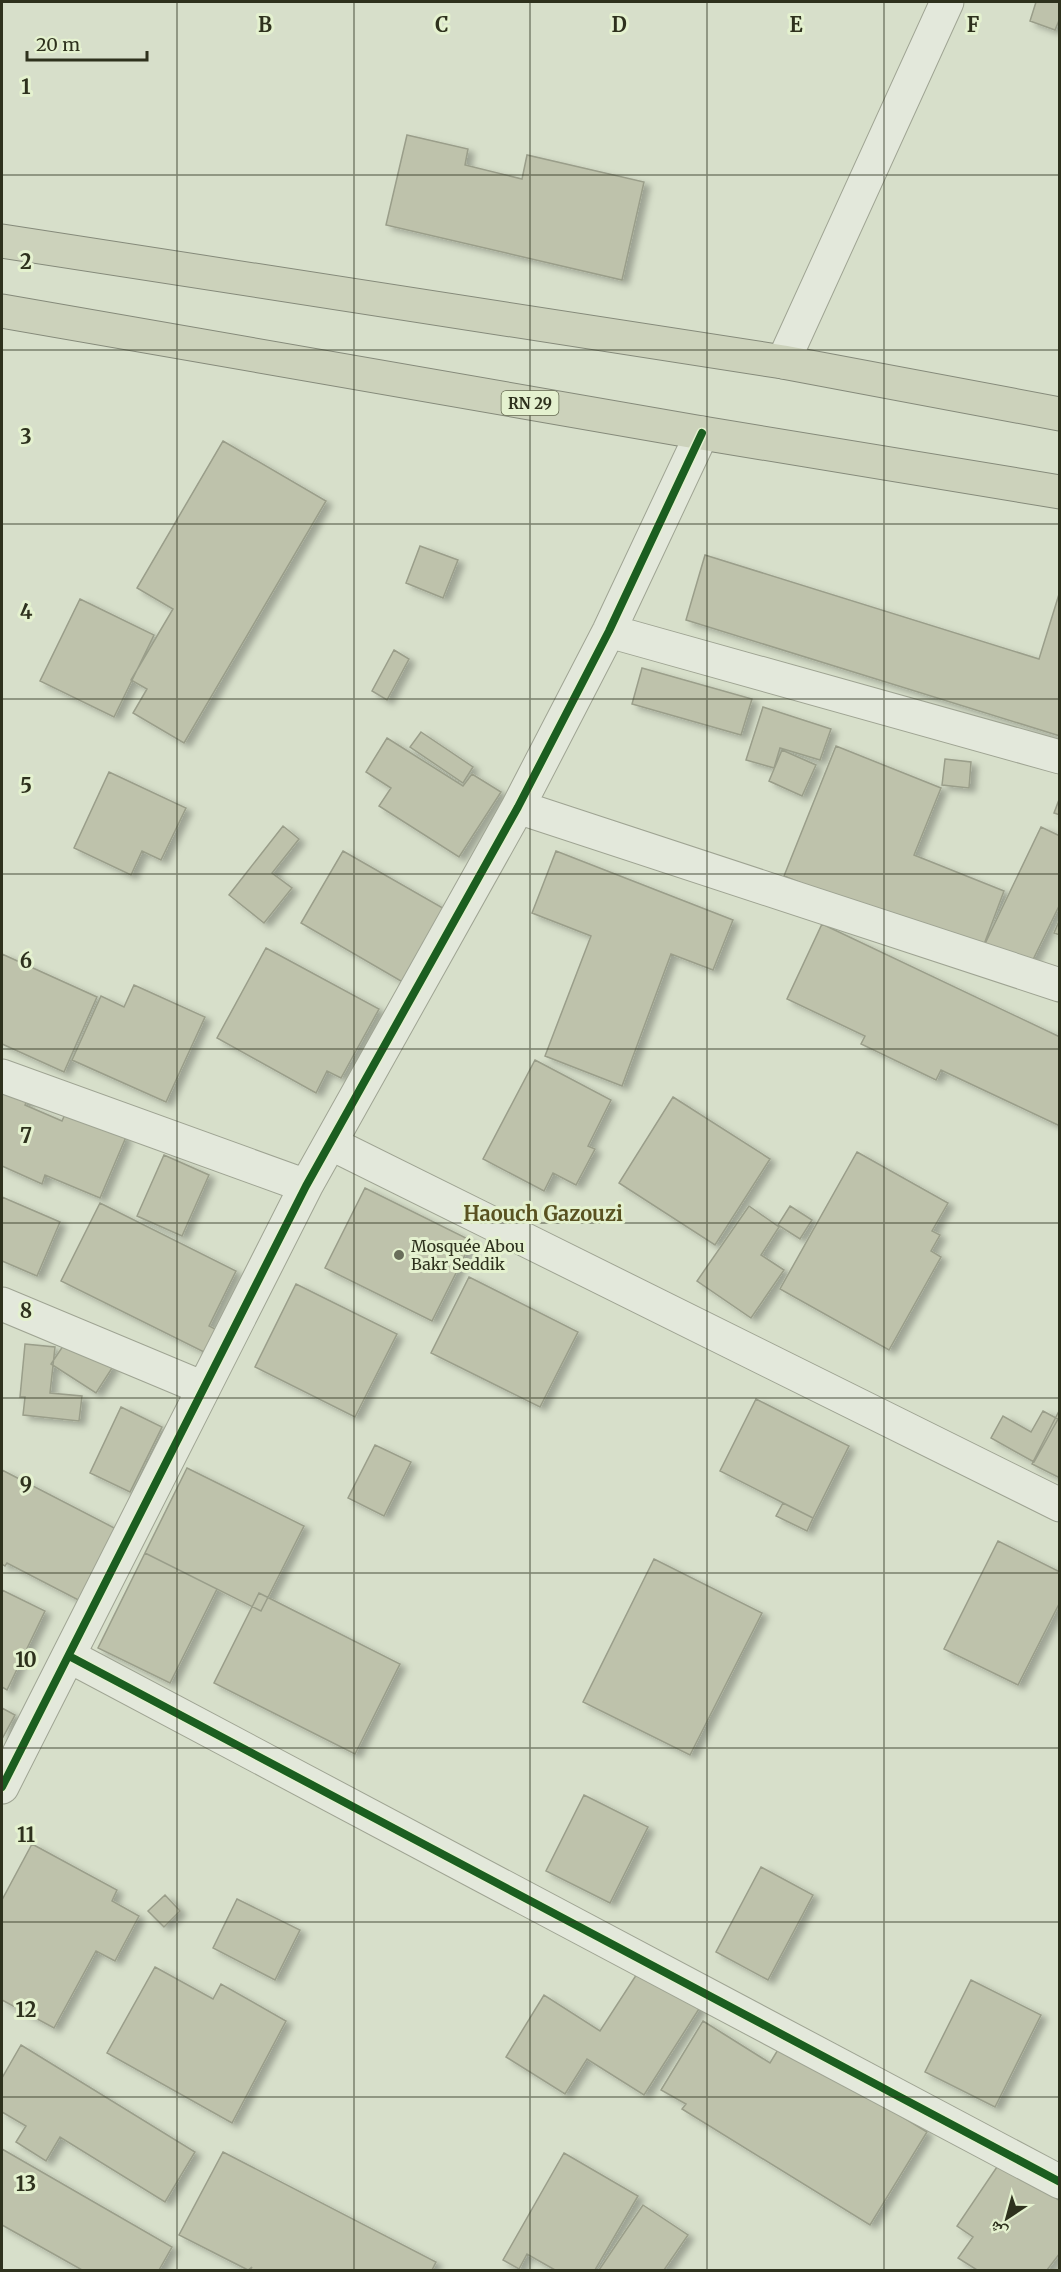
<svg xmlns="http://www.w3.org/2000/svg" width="1061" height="2272" viewBox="0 0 1061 2272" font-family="Merriweather,'Noto Naskh Arabic',serif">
<defs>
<filter id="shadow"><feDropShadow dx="6" dy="4" stdDeviation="3" flood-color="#0004"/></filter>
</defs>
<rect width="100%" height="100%" fill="#d7dfca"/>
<path fill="#bec2ab" stroke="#9a9e8a" stroke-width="1.5" filter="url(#shadow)" d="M1036,2H1060V18L1055,30L1030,21Z
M407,135L468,149L465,165L522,179L527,155L644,182L622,280L386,225Z
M223,441L326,501L184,743L133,713L147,689L131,680L173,609L137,588Z
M420,546L458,560L443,598L406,583Z
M705,555L1039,659L1060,591V736L686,620Z
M80,599L154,635L114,717L40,681Z
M394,650L409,659L387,700L372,691Z
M642,668L752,699L741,735L632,704Z
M763,707L831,729L820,760L780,748L774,768L746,760Z
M421,732L473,767L463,783L410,747Z
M387,738L463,786L472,774L501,792L459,857L379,806L391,788L366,772Z
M836,746L941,788L914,855L1004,891L980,955L784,876Z
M782,750L816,765L802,796L769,781Z
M945,759L971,762L969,788L942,785Z
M109,772L186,808L161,860L142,851L131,875L74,848Z
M1060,797V815L1054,813Z
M283,826L299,839L272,873L292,888L264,923L229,895Z
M1041,827L1060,836V904L1027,972L982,950Z
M343,851L448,911L406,984L301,923Z
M556,851L733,920L713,970L671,954L622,1086L545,1056L591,936L532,913Z
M1060,919V935L1054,933Z
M822,924L1060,1037V1126L941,1070L936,1080L861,1044L865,1036L787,999Z
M266,948L379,1009L341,1078L327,1071L316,1093L217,1038Z
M2,954L97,997L64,1072L2,1044Z
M134,985L205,1017L166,1102L72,1060L101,996L124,1007Z
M535,1060L611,1100L588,1146L595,1149L576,1185L553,1173L544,1191L483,1159Z
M2,1072L33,1085L25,1105L62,1121L72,1098L126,1137L100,1198L45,1175L42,1184L2,1166Z
M673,1097L770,1159L715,1245L619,1183Z
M857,1152L948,1203L932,1231L940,1235L931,1251L941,1257L889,1350L780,1289Z
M164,1155L209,1175L182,1236L137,1216Z
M365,1188L472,1241L432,1321L325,1268Z
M2,1197L60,1222L37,1276L2,1261Z
M100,1203L236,1271L209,1326L219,1331L208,1354L61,1281Z
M749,1206L779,1227L761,1255L784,1270L751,1318L697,1281Z
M790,1206L812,1220L800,1239L778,1225Z
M469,1277L578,1332L540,1407L431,1353Z
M296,1284L397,1334L355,1417L255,1367Z
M69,1337L114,1365L96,1393L51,1364Z
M25,1344L55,1347L50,1393L82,1396L79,1421L23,1415L25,1397H20Z
M756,1399L849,1446L813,1518L720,1471Z
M121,1407L162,1427L130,1492L90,1473Z
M1060,1409V1478L1032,1464Z
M1043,1411L1058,1419L1034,1462L991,1438L1003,1416L1031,1432Z
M375,1445L411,1462L384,1516L348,1498Z
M187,1468L304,1526L261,1611L145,1553Z
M2,1470L124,1533L88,1605L7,1563L5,1566L2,1564Z
M783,1503L813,1518L807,1531L776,1516Z
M998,1541L1060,1572V1602L1018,1685L944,1649Z
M145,1553L217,1589L170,1683L98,1648Z
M654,1559L762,1613L690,1755L583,1702Z
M2,1590L45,1611L7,1690L2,1687Z
M259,1593L400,1664L355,1754L214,1683Z
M2,1708L15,1715L2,1739Z
M584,1795L648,1827L610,1903L546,1871Z
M32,1844L117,1890L112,1901L139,1916L115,1961L96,1951L54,2028L2,2000V1900Z
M761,1867L813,1895L768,1980L716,1952Z
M165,1895L180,1911L164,1927L148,1911Z
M237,1899L300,1930L275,1980L213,1948Z
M644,1963L704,2001L644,2095L587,2059L565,2094L506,2057L544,1995L600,2031Z
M155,1967L213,1999L221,1984L286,2021L232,2123L107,2053Z
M971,1980L1041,2015L995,2107L925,2072Z
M703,2021L770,2063L782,2043L927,2132L870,2225L682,2109L686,2104L661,2090Z
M21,2045L195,2152L165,2202L60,2137L46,2161L16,2142L26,2126L2,2112V2078Z
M2,2149L172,2247L159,2270H82L2,2225Z
M223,2152L436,2262L432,2270H250L252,2267L248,2270L179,2235Z
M564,2153L638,2196L595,2270H555L527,2254L519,2269L503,2260Z
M1001,2161L1060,2201V2253L1047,2270H977L958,2258L973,2237L957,2226Z
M643,2205L688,2235L664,2270H599Z"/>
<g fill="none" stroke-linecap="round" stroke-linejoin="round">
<defs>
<path id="minor" d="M783,362L947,2
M609,631L1060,757
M518,807L1060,985
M2,1076L306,1186
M330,1143L1060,1505
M2,1304L203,1388
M69,1656L1060,2182
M2,1787L306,1186L518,807L609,631L702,433"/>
<path id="highway" d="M2,241L783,362L1060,414
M2,311L702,433L1060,492"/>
</defs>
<use href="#minor" stroke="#9fa493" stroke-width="35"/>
<use href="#highway" stroke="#858a7a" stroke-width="35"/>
<use href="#minor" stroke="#e3e8db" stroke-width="33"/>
<use href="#highway" stroke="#ccd2bb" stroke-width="33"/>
<defs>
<path id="cycleway" d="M69,1656L1060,2182
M2,1787L306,1186L518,807L609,631L702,433"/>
</defs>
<use href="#cycleway" stroke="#e4f1cf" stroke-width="11"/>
<use href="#cycleway" stroke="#1b5e20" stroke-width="8"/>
</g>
<path fill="none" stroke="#2e311d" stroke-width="1.5" stroke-opacity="0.55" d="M177,2V2270M354,2V2270M530,2V2270M707,2V2270M884,2V2270M2,175H1060M2,350H1060M2,524H1060M2,699H1060M2,874H1060M2,1049H1060M2,1223H1060M2,1398H1060M2,1573H1060M2,1748H1060M2,1922H1060M2,2097H1060"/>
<circle fill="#696e5a" stroke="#e4f1cf" stroke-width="2" cx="399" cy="1255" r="6"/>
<g text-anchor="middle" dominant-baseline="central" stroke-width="6" stroke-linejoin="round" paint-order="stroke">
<rect fill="#e4f1cf" stroke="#656b52" stroke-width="1.5" x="501.5" y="391" width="57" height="24" rx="4.5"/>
<g font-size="15" font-weight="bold" fill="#2e311d">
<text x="530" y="403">RN 29</text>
</g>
<g font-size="16" fill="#2e311d" stroke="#e4f1cf" text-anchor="start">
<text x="411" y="1246">Mosquée Abou<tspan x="411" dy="18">Bakr Seddik</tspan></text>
</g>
<g font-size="20" font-weight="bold" fill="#595221" stroke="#e4f1cf">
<text x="543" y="1213">Haouch Gazouzi</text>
</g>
</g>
<g font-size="20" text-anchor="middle" font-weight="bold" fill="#2e311d" stroke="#e4f1cf" stroke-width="6" stroke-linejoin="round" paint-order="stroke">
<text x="265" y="32">B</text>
<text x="442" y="32">C</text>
<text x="619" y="32">D</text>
<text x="796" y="32">E</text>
<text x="973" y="32">F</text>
<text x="26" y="94">1</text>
<text x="26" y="269">2</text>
<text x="26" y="444">3</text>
<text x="26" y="619">4</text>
<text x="26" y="793">5</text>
<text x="26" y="968">6</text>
<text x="26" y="1143">7</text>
<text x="26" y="1318">8</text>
<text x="26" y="1492">9</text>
<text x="26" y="1667">10</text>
<text x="26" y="1842">11</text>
<text x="26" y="2017">12</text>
<text x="26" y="2191">13</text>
</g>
<rect width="1061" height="2272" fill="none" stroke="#2e311d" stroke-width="6"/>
<g transform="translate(1007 2218) rotate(216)" stroke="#e4f1cf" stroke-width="4.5" paint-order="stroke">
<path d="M0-4.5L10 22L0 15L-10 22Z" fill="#2e311d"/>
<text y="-9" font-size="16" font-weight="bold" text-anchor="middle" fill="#2e311d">ش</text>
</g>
<path d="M27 51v9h120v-9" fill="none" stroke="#2e311d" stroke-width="3"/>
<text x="36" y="51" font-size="18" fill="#2e311d" stroke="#e4f1cf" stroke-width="4.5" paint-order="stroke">20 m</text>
</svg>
